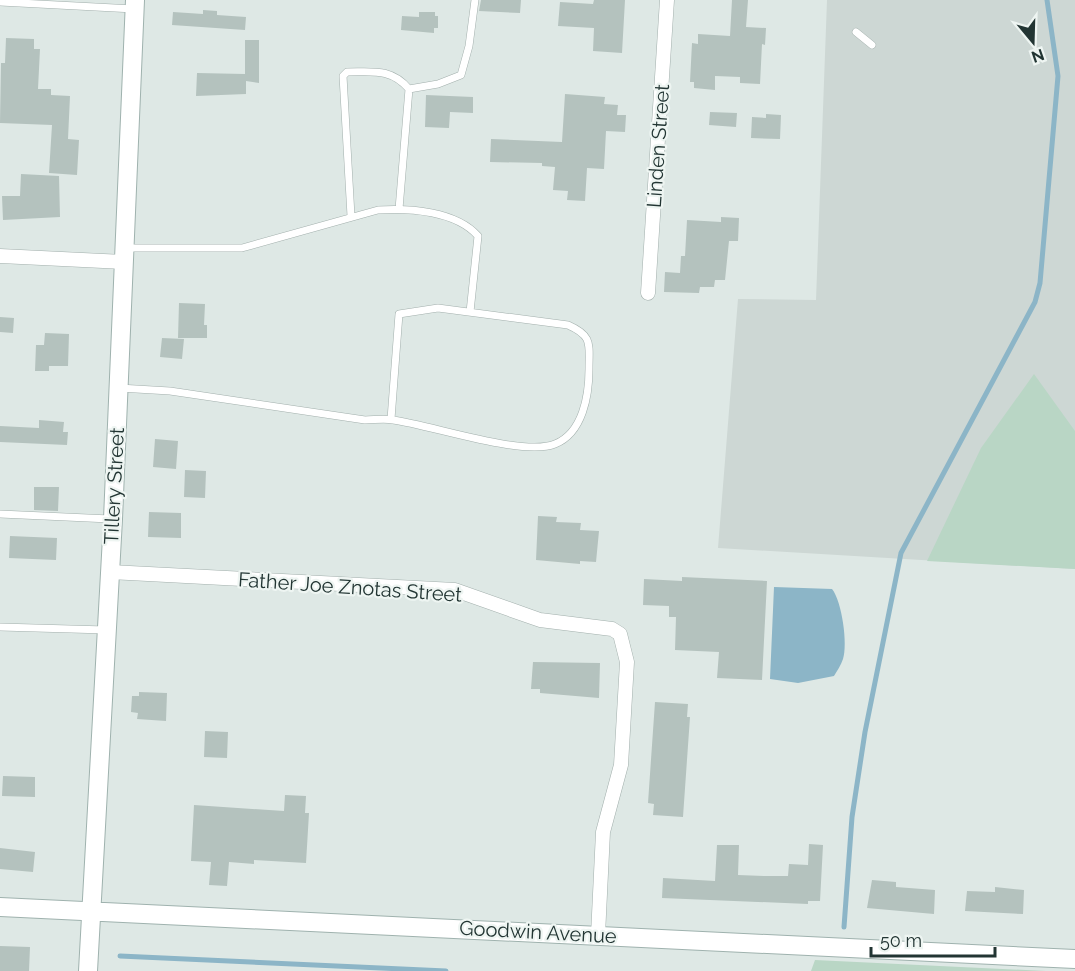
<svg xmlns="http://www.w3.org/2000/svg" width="1075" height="971" viewBox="0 0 1075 971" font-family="Raleway,sans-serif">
<rect width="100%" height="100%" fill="#dee8e5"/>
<path fill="#cdd7d4" d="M827,0H1075V569L718,548L738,299L816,300Z"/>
<path fill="#b9d6c5" d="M1034,374L1075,431V569L927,561L981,448Z
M815,960L1046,971H811Z"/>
<path fill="#8cb5c7" d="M774,587L832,589C842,601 848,645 843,659C841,665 837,671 834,676L798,683L770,679Z"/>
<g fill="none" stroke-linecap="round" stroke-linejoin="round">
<path stroke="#8cb5c7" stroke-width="5" d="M844,927L852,817L865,732L901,553L1035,302L1040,283L1058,76L1047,0
M120,956L446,971"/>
</g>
<path fill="#b4c2be" d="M481,0H521L520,13L479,11Z
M594,0H625L622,53L593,51L594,28L558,26L560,2L593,4Z
M732,0H748L746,27L766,28L765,45L762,44L760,84L740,83V77L715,76V90L694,88V82H690L692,43L698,44V34L730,36Z
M203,10L217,11V15L246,17L245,30L172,25L173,12L203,14Z
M419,12H435V16H438V28H434V33L401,30L402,16L419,17Z
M6,38L34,39V49H40L38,89H51V95L70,96L68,139L79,140L77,175L49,173L52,125L0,123L1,63H5Z
M245,40H259V83L246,81V94L196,96L197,73L245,74Z
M565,94L605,97L604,104L618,105L617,115H626L625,132L606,131L604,169L587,168L585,201L567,200L568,191L553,190L555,167L542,166V163L490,162L491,139L562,142Z
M426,95L473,97V113L450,112L449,128L425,127Z
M710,112L737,113L736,127L709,125Z
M766,114L781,115L780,139L751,138L752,117L766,118Z
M21,174L59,176L60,217L3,220L2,196H20Z
M721,217L739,218L738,241H729L725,280H715L714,287H700L699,293L664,292L665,272L680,273L681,256H685L687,220L721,222Z
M179,303L205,304L204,325H207V338H178Z
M0,317L14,318L13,333L0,332Z
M45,333L69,334L68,366H49V371H35L36,345H44Z
M162,338L184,339L182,359L160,357Z
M39,420L64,422L63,432H68L67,445L0,442V426L39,428Z
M155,439L178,441L176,469L153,467Z
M185,470L206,471L205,498L184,497Z
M34,487H59L58,511L34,510Z
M149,512L181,513V538L148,537Z
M538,516L557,517L556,522L581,523L580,530L599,531L596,562L580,561V564L536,560Z
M10,536L57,538L56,560L9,558Z
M682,577L767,581L762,680L717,678L719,652L675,650L676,617H669V606L643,605L644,579L682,581Z
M533,662L600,663L599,698L540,693V689H531Z
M139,692L167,693L166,721L137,719L138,713L131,712L132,696H139Z
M655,702L688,704L687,717H690L683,817L653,815L654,804L648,803Z
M205,731L228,732L227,758L204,757Z
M3,776L35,777V797L2,796Z
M285,795L306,796L305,813H309L306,863L254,860V864L229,862L227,886L209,885L211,862L191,861L194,805L284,811Z
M809,844L823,845L820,901H808V904L662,898L663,878L715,881L717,845H739L738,875L765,876H788L789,864L808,865Z
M0,848L35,852L33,872L0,869Z
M872,880L896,882V887L935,890L934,914L867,908Z
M995,887L1024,890L1023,914L965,911L967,891L995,892Z
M0,946L30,947L29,971H0Z"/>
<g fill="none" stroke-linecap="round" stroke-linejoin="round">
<defs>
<path id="lane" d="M0,2L134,9
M856,32L872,45
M409,89L438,84L461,75L469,46L475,0
M351,216L343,76L347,72C373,72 391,68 409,89L399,209
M126,248H242L378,210C410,208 456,211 478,236L470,312
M119,388L170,391L365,420C374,420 384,418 393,420C431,425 523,457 555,444C583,433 589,395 589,369C589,344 593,336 568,325L438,308L399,314L391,419
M0,514L110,519
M0,627L106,630"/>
<path id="street" d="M0,256L124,262
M648,293L667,0
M110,572L455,590L540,620L612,629L620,634L627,662L621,765L603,832L598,935"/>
<path id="secondary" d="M0,907L1075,959
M88,971L113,519L135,0"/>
</defs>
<use href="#lane" stroke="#a2afac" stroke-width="8"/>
<use href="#street" stroke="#a2afac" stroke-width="15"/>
<use href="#secondary" stroke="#9fb2ae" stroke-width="20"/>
<use href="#lane" stroke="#fff" stroke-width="7"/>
<use href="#street" stroke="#fff" stroke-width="14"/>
<use href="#secondary" stroke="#fff" stroke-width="18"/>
</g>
<g text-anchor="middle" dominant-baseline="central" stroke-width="4.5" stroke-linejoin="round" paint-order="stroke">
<g font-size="20" fill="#223533" stroke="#eef5f2">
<text transform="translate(658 146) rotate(-86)">Linden Street</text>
<text transform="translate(114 486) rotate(-87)">Tillery Street</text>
<text transform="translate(350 587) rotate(4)">Father Joe Znotas Street</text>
<text transform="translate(538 932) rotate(3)">Goodwin Avenue</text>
</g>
</g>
<g transform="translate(1033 42) rotate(161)" stroke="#eef5f2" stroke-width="4.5" paint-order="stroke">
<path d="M0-4.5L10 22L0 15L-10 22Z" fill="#223533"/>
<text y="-9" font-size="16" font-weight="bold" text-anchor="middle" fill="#223533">N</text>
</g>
<path d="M871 947v9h124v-9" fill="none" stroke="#223533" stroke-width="3"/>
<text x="880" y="947" font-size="18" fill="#223533" stroke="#eef5f2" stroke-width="4.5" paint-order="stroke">50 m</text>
</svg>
